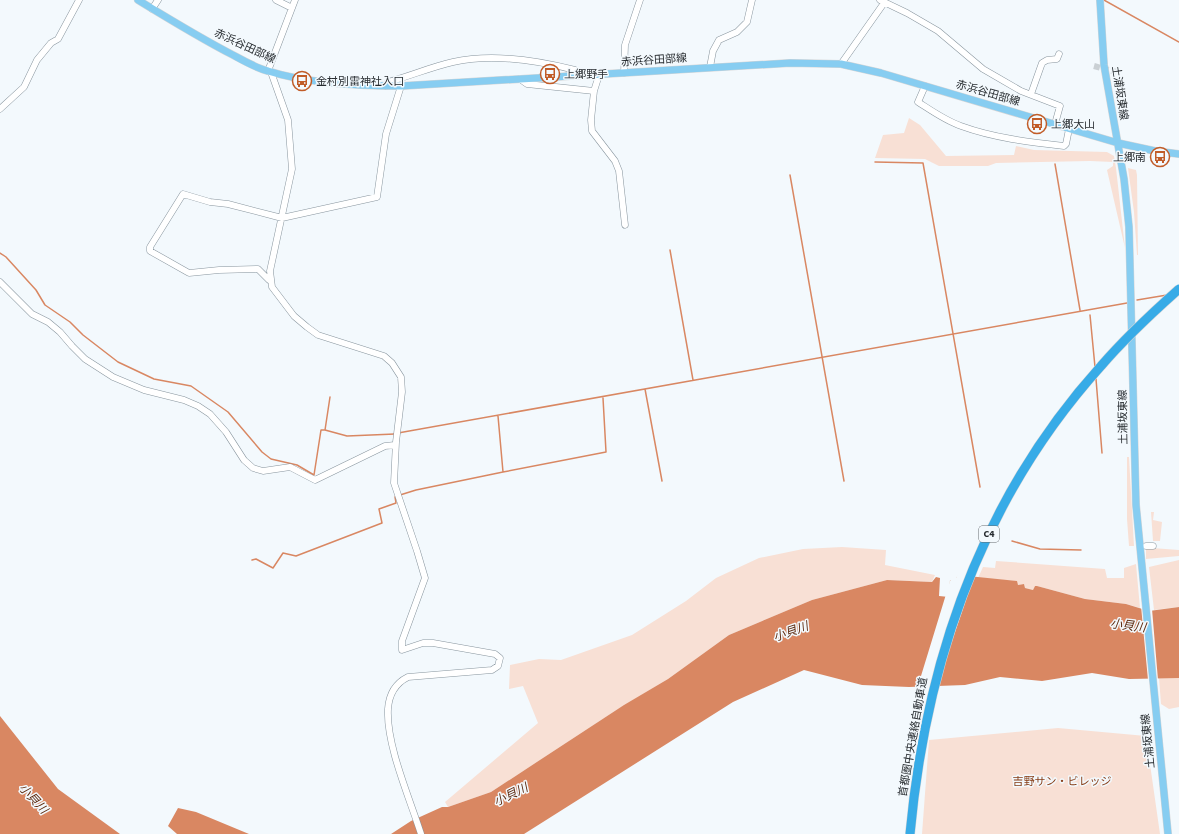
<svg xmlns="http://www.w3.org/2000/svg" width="1179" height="834" viewBox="0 0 1179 834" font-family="'Source Sans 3','Noto Sans JP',sans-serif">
<rect width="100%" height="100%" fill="#f3f9fd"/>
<path fill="#f8e0d5" d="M909,118L920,125L946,156L1014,155L1016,146L1034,150L1107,152L1114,156L1116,168L1125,248L1107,170L1113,166V162L1090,161L996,163L988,166H939L925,159L875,158L883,135L904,133Z
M1128,168L1136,170L1137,175L1138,255H1137L1134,212Z
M1127,457H1129L1134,546H1129L1127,519Z
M1151,512H1154L1153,520L1162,522L1160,541H1153Z
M842,547L886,550L885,565L935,575L932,582L887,580L812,600L729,635L668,679L615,711L491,792L448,807L445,802L538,723L523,686L509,689L510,665L539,659L561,660L632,635L686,601L716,578L759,558L803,549Z
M1152,548L1179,550V556L1146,559V549Z
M1179,560V607L1154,610L1149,567Z
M996,561L1105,569L1107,578H1124V568L1136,564L1140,608L1126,604L1085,599L1037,586H1035L1033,590L1025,588L1024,584L1018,585L1015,581L978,578L983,567L995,568Z
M1159,678H1179V707L1169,709L1161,704Z
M1058,728L1146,736L1160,834H922L929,740Z"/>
<path fill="#d98762" d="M958,575L1017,581L1018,585L1024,584L1025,588L1033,590L1035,586H1037L1085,599L1126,604L1149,611L1179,607V678L1129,679L1092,673L1042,681L1000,677L965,685L909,687L862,685L804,670L733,702L524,834H391L411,821L442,807H448L491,792L624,705L668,679L729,635L812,600L887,580L932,582L936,577L940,578L939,596L949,597L950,580H955Z
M0,716L58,789L120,834H0Z
M178,808L196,812L249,834H177L168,826Z"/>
<path fill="#f3f9fd" d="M958,573L974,576L936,688L917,689L951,578H956Z
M1141,606L1152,609L1158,680H1148Z"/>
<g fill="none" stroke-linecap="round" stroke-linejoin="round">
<path stroke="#d98762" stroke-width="1.5" d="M1104,0L1179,42
M875,162L923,163L980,487
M1055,164L1080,310
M790,175L844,481
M670,250L693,380
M0,253L6,257L36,290L45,305L70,322L83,335L118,362L154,379L191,386L228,412L262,452L271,459L297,465L314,475L321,430H324
M1137,300L1167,295
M1090,315L1095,367
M1096,379L1102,453
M645,389L662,481
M330,397L325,430L347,436L395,434
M398,433L1127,303
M503,472L606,452L603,398
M400,495L416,490L503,472L498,416
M1012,541L1040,549L1081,550
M252,560L256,559L273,568L283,553L296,556L382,523L379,509L396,503L395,497L397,496"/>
<path stroke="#cad0d4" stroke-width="6" stroke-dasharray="6 3" stroke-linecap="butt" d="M1094,66L1116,72"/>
<defs>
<path id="minor" d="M276,0L292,8
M880,0L907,13L938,31L983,69L1021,91L1060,106L1055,124
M152,9L158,0
M841,64L884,3
M710,67L713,51L719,40L737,32L747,22L752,0
M268,71L295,0
M271,72L288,120L292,169L270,271L272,287L294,316L307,327L318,335L384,356L392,363L401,377L402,392L396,442L394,483L417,551L425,578L402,641V650L423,643H433L495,654L500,658L498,666L492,670L408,677C396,683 389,694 388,709C386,745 410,799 421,834
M624,73L625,45L640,0
M599,75L594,91L591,120L592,131L615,161L619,171L625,225
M520,79L527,84L594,91
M386,86L388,82C410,76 431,67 453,62C492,53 536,60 575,70L577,76
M925,86L918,102C932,111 946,121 961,126C994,138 1029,142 1064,146L1066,144L1069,129
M1031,94L1042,63L1047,60L1057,59L1059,54
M0,109L24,87L37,60L51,43L58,39L79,0
M269,280L258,269L219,270L189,273L150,251V247L183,194L210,202L228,204L282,218L377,197L386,134L401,86
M0,282L32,314L48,322L60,332L72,346L85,359L113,377L144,390L184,400L198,406L210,414L226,432L244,460L253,468L263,471L290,467L315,480L385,446L395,445
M1146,546H1153"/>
<path id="major" d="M138,0C169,19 200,38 233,55C244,61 256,68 268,71C309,84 358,86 401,86L790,63L841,64L881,73L1118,143L1155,151L1179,154
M1100,0L1104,65L1124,179L1129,227L1136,505L1168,834"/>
</defs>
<use href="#minor" stroke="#88959e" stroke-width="7"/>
<use href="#major" stroke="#d4d5d6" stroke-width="8"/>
<use href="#minor" stroke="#fff" stroke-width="6"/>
<use href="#major" stroke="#87cdf1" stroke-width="7"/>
<defs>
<path id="highway-bridge" d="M910,834C926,660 982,498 1101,366C1125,338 1152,313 1179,289"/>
</defs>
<use href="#highway-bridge" stroke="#d4d5d6" stroke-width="10" stroke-linecap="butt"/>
<use href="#highway-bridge" stroke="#37abe7" stroke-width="9"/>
</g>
<defs>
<symbol id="bus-ring" viewBox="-11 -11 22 22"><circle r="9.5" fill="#f3f9fd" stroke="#c15c28" stroke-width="1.5"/><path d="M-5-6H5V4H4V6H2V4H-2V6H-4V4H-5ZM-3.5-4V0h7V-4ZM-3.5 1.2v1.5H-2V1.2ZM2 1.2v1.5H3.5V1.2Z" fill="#c15c28"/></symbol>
</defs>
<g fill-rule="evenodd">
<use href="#bus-ring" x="539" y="63" width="22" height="22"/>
<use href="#bus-ring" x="291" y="70" width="22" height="22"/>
<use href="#bus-ring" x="1026" y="113" width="22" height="22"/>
<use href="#bus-ring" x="1149" y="146" width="22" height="22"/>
</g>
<g text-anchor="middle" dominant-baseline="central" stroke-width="3" stroke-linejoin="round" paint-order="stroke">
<rect fill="#f3f9fd" stroke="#656a6e" stroke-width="1" x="979" y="526" width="20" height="16" rx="3"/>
<g font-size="10" font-weight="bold" fill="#282d31">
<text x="989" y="534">C4</text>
</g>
<g font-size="11" fill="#282d31" stroke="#f3f9fd">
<text transform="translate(245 46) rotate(25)">赤浜谷田部線</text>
<text transform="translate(654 60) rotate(-4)">赤浜谷田部線</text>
<text transform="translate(988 93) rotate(16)">赤浜谷田部線</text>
<text transform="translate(1120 93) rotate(81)">土浦坂東線</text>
<text transform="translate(1123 417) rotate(-91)">土浦坂東線</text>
<text transform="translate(913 737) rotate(-80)">首都圏中央連絡自動車道</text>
<text transform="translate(1148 741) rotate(-96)">土浦坂東線</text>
</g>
<g font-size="11" fill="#282d31" stroke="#f3f9fd" text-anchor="start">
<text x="564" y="74">上郷野手</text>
<text x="316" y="81">金村別雷神社入口</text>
<text x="1051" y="124">上郷大山</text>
<text x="1146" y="157" text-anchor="end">上郷南</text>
</g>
<g font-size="11" fill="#863b14" stroke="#f3f9fd">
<text x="1062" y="781">吉野サン・ビレッジ</text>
</g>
<g font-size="12" font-style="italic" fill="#5e2a0f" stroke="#f3f9fd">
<text transform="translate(1128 626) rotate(7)">小貝川</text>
<text transform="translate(791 632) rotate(-19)">小貝川</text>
<text transform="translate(511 795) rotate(-26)">小貝川</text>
<text transform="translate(33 799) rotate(47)">小貝川</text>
</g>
</g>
</svg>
